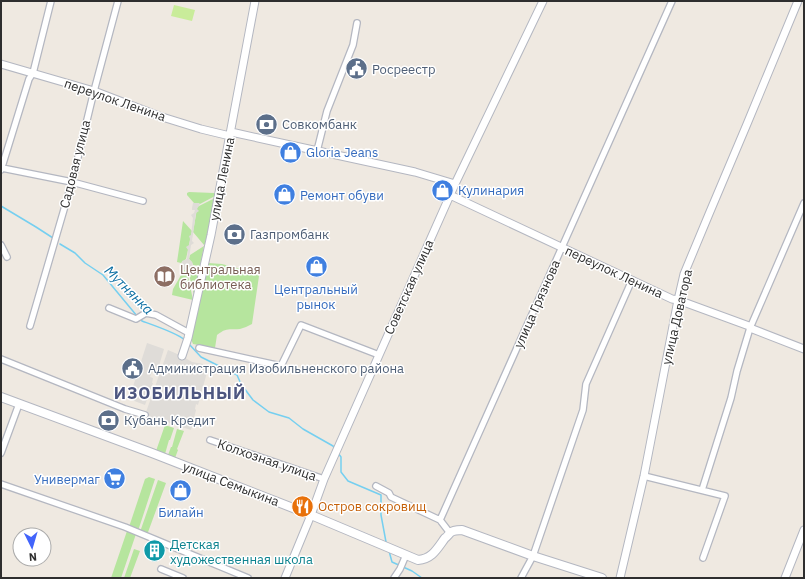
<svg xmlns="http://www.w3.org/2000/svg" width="805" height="579" viewBox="0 0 805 579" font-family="'IBM Plex Sans',sans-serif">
<rect width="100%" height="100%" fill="#efe9e1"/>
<path fill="#b6e59e" d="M189,192L214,193L216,194L215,196L200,204L198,203H194L187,195V193Z
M215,198L205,244L204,245L193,232L197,209V207Z
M183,221L192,231L186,259L181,263L177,262Z
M204,246L200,266L193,265L192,262L189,259L190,255Z
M208,263L222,264L241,269L255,268L259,276L252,324C248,326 244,328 240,329C229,330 227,327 217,335L215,348L193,344L191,339Z
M193,267L200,268L194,295L188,270Z
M184,270L187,271L193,300L172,295L173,289Z
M165,425L174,428L170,440H169L165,454L156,451Z
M177,429L184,431L177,449L178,450L175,458L168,455L171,447H172Z
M149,477L155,479L138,531L129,527L145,479Z
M158,480L166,483L147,535L140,532Z
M127,531L136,534L121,578H111Z
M134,549L140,551L130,578H124Z"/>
<path fill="#c9ec9a" d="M174,5L195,10L192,21L171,16Z"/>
<path fill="#dfdcd8" d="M193,203H198L200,204L197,209L199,211L196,213L192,241L194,243L191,245L189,259L192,262L193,266L190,269L187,271L183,269L181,265L182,261L187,259L188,250L186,247L189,245L190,239L189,236L191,235L193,218L191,215L194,213L195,210H192V208Z
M147,343L164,349L158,369H157L155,373L152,372L150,377L153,378L152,383H153L145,405L129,399Z
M168,350L182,356L192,362L209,365L198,405L196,404L195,409L196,410L191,430L145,415Z"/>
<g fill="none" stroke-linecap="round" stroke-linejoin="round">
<path stroke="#75cff0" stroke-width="1.5" d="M1,206L36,227L53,238
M60,244L75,253L85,263L103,275L137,316
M140,318L142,321C153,325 177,333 185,340
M189,344L201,357L237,375L241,384L253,400L269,412L289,418L303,429L333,446L335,449
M338,453L341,457V472L348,481L381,495V515L386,542
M389,551L392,562L412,571L422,578"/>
<defs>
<path id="minor" d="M317,151L327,111L353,45L357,23
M2,168L72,182L143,201
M1,170L29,79L33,73L51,1
M1,245L7,257
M109,308L136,319L146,313L156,315L189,333
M30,326L72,182L94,91L118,1
M199,348L281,366L301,325L379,355
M1,359L125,409L145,415
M210,440L324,479
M1,453L19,404
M644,476L725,496L703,558
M1,484L125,527L248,578
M376,486L389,493L391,497L440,520L450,533
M702,490L731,398L737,371L750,328L804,203
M440,520L672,1
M161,569L183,578
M394,578L400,569L406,555
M521,578L533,556L583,410L586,384L632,280"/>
<path id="tertiary" d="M1,64L94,91L159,116L201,129L230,136
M231,132L281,143L415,172L455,184
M450,195L672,299L678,300L749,326L750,328L804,349
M182,356L188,338L211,235L255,1
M285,578L311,515L324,479L455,184L543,1
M620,578L644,476L678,300L684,274L709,214L747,124L798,1
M785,578L804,530"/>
<path id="secondary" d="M1,397L152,453L311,515L418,560C432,559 437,549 445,538C447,537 448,535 450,533C453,530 458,530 462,530L533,556L602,578"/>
</defs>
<use href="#minor" stroke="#b4b7c1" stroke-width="8"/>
<use href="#tertiary" stroke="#b4b7c1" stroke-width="9"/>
<use href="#secondary" stroke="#b4b7c1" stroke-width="10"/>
<use href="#minor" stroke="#fff" stroke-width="5.5"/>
<use href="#tertiary" stroke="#fff" stroke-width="7"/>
<use href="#secondary" stroke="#fff" stroke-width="8"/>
</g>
<defs>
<symbol id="civic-disc" viewBox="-11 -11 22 22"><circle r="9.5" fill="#5c6f8a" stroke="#fff"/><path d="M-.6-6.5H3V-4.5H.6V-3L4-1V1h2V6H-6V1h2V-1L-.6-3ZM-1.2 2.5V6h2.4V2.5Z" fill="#fff"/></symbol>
<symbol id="bank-disc" viewBox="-11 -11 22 22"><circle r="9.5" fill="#5c6f8a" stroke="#fff"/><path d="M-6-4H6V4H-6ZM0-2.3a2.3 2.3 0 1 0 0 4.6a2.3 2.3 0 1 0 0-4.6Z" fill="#fff"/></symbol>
<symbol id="shop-disc" viewBox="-11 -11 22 22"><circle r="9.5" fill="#3f7fe0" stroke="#fff"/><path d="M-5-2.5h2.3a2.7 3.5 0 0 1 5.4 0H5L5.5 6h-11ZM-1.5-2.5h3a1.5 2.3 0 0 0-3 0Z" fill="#fff"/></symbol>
<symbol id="library-disc" viewBox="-11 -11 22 22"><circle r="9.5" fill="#8d6e63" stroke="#fff"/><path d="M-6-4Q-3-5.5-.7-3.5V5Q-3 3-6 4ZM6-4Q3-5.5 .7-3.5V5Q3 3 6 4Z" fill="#fff"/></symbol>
<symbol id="supermarket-disc" viewBox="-11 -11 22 22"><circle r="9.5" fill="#3f7fe0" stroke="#fff"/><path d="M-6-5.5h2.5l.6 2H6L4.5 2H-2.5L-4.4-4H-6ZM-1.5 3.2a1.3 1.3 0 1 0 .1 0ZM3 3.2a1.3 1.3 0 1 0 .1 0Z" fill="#fff"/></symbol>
<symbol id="restaurant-disc" viewBox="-11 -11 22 22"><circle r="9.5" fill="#e8710a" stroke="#fff"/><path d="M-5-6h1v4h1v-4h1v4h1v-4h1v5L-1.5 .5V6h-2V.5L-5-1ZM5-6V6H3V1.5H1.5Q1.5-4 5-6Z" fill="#fff"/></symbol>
<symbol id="building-disc" viewBox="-11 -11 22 22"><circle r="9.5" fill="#0f9aa8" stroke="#fff"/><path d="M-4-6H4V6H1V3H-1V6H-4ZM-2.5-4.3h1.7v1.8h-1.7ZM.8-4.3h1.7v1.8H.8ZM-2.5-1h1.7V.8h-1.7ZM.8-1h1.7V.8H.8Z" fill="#fff"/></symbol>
</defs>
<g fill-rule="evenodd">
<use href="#civic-disc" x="344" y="56" width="25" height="25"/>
<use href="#bank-disc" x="254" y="112" width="25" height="25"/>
<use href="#shop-disc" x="278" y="140" width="25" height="25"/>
<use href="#shop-disc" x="430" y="178" width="25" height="25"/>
<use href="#shop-disc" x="272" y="182" width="25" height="25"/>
<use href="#bank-disc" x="222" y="222" width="25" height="25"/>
<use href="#shop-disc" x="304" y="254" width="25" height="25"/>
<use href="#library-disc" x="152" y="264" width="25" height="25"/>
<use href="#civic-disc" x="120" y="356" width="25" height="25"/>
<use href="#bank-disc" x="96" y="408" width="25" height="25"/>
<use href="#supermarket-disc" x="102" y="466" width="25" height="25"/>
<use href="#shop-disc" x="168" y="478" width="25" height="25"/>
<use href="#restaurant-disc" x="290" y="494" width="25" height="25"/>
<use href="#building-disc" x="142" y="538" width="25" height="25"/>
</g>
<g text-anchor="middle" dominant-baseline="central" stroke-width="3" stroke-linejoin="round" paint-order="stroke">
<g font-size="13" fill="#4e5e75" stroke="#fff" text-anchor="start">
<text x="372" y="69">Росреестр</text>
<text x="282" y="124">Совкомбанк</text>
<text x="250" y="234">Газпромбанк</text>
<text x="148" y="368">Администрация Изобильненского района</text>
<text x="124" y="420">Кубань Кредит</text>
</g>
<g font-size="13" fill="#2e2e2e" stroke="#fff">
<text transform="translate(115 100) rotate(19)">переулок Ленина</text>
<text transform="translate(75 164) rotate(-76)">Садовая улица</text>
<text transform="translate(222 179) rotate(-79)">улица Ленина</text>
<text transform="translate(614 272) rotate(25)">переулок Ленина</text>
<text transform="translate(409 287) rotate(-66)">Советская улица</text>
<text transform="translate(537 304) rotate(-66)">улица Грязнова</text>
<text transform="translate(677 317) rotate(-77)">улица Доватора</text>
<text transform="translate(267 460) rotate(19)">Колхозная улица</text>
<text transform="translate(231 484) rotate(21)">улица Семыкина</text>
</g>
<g font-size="13" fill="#366cbe" stroke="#fff" text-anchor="start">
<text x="306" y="152">Gloria Jeans</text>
<text x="458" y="190">Кулинария</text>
<text x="300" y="195">Ремонт обуви</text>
<text x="316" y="289" text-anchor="middle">Центральный<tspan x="316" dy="15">рынок</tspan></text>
<text x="100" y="479" text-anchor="end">Универмаг</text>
<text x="181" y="512" text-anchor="middle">Билайн</text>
</g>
<g font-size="13" fill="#785e54" stroke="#fff" text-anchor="start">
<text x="180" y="269">Центральная<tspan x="180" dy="15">библиотека</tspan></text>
</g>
<g font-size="13" fill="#c56008" stroke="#fff" text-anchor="start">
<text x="318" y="506">Остров сокровищ</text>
</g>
<g font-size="13" fill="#0d838f" stroke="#fff" text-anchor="start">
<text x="170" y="544">Детская<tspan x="170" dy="15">художественная школа</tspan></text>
</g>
<g font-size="14" font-style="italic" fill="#0d6fa3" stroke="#fff">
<text transform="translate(129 290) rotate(45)">Мутнянка</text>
</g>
<g font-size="17" font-weight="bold" letter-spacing="1" fill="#4d5680" stroke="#fff">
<text x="180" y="393">ИЗОБИЛЬНЫЙ</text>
</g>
</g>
<rect width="805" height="579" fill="none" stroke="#2e2e2e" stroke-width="4"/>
<g transform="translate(32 547) rotate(175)"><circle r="19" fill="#ffffff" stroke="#ababab"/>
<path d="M0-3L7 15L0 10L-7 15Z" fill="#4264fb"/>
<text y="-6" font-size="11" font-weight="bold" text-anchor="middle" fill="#2e2e2e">N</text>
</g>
</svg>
